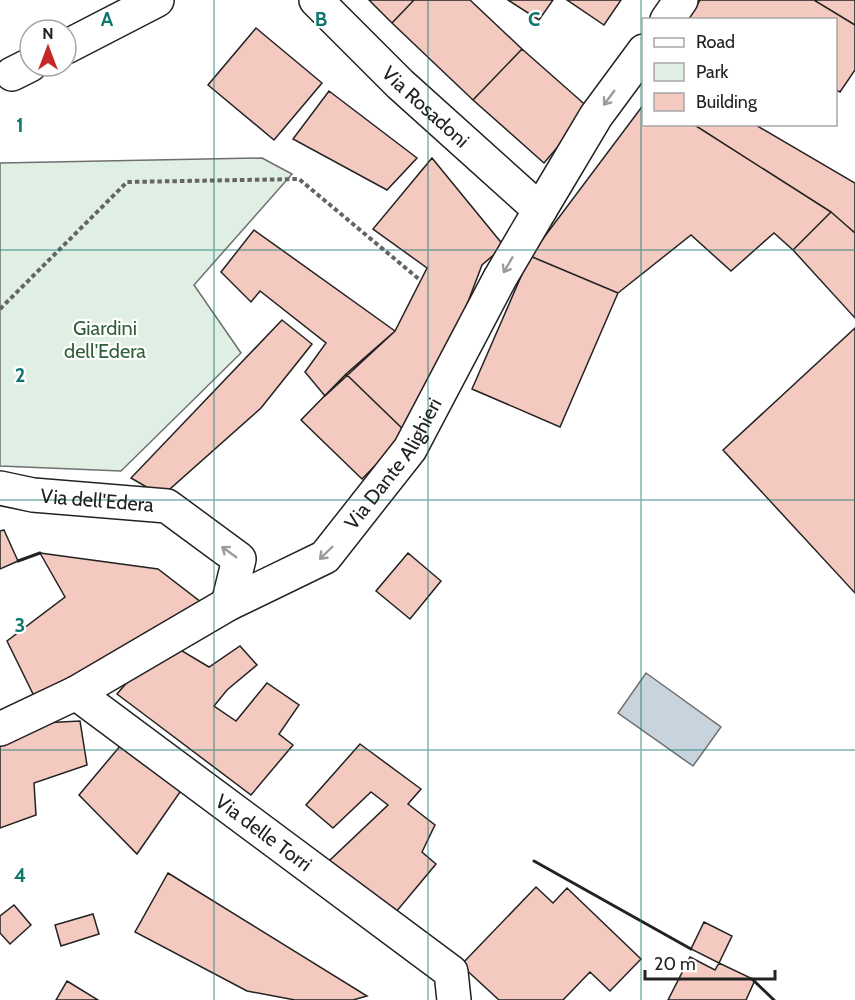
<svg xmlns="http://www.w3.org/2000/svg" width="855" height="1000" viewBox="0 0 855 1000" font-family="Cabin,sans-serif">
<rect width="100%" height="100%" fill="#fff"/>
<path fill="#e0efe3" stroke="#6f6f6f" stroke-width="1.5" d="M262,158L292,174L194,285L241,353L121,471L0,466V163Z"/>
<path fill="#c7d3dd" stroke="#6f6f6f" stroke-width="1.5" d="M646,673L721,727L693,766L618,713Z"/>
<path fill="#f3c9c0" stroke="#222" stroke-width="1.5" d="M369,0H414L392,23Z
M414,0H470L522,49L473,100L392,23Z
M508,0H553L539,20Z
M567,0H621L604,25Z
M700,0H814L855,25V70L840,92L836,90V20H688Z
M814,0H855V25Z
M256,28L322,83L274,140L208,85Z
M522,49L590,109L544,163L473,100Z
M329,91L417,158L387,190L293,139Z
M644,104V124H693L831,212L793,250L774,233L731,271L691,235L618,293L530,256Z
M693,124H754L855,183V233L831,212Z
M432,158L504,246L482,265L446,360L407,433L346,374L395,331L427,268L373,229Z
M831,212L855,233V318L793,250Z
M254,230L395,331L325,396L305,372L326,343L260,291L251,302L221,272Z
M530,256L618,293L560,427L472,389Z
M282,320L312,344L261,408L162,496L131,478Z
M855,328V593L723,450Z
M346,374L407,433L362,479L301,420Z
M4,530L18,561L0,569V531Z
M40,553L158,569L206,606L36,700L7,641L65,597Z
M408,553L441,581L410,619L376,591Z
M240,646L257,665L227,690L214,706L236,721L267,683L299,705L279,734L293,745L251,795L117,694L142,665L179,649L209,667Z
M80,721L87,765L34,783L36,815L0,828V742L41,723Z
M126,739L187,782L137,854L79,795Z
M360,744L421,789L408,804L435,825L422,852L436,864L396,912L329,861L388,805L371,792L333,828L306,805Z
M168,873L367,996L353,1000H295L247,991L135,932Z
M536,887L553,903L567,888L641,959L610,991L590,972L563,1000H499L461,965Z
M14,905L31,925L10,944L0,933V916Z
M93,914L99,934L61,946L55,925Z
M704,922L732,936L719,963L691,949Z
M690,957L715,970L719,963L755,980L746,1000H668Z
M67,981L98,1000H56Z"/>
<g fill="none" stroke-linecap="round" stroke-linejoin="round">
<defs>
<g id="minor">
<path id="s1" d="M316,0L400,84L540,210"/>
<path d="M667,20L681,0"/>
<path d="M66,47L157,0"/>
<path d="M12,74L30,65"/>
<path id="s2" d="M0,488L33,495L167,506L239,559L228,604"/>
<path id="s3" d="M76,693L451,972L454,1000"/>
<path id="s4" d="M0,729L76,693L228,604L325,557L410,449L500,278L540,210L596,116L644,51"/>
</g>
</defs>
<use href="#minor" stroke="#222" stroke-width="36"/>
<path stroke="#646464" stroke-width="4" stroke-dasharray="4.5 3" stroke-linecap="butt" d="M0,309L127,182L299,179L420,280"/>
<use href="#minor" stroke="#fff" stroke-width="33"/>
<path stroke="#222" stroke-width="3" d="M18,561L40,553
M534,861L691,949
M752,979L774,1000"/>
</g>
<defs><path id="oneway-shaft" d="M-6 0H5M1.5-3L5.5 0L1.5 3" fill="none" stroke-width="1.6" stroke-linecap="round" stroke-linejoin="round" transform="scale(1.5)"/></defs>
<g stroke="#9c9c9c">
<use href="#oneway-shaft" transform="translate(609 98) rotate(126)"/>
<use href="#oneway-shaft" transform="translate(508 265) rotate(120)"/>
<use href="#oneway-shaft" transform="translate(229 552) rotate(-144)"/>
<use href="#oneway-shaft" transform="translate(326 553) rotate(136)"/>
</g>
<path fill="none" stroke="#0f766e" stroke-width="1.5" stroke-opacity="0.55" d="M214,0V1000M428,0V1000M641,0V1000M0,250H855M0,500H855M0,750H855"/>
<g text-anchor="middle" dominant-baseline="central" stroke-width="4.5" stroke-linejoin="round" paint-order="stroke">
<g font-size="20" fill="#222" stroke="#fff">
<text stroke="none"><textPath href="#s1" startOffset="153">Via Rosadoni</textPath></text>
<text stroke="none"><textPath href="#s4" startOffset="484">Via Dante Alighieri</textPath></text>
<text stroke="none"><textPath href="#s2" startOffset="98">Via dell'Edera</textPath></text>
<text stroke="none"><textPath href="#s3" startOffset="234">Via delle Torri</textPath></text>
</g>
<g font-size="20" fill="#2f5e38" stroke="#fff">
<text x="105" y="328">Giardini<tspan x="105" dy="23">dell'Edera</tspan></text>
</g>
</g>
<g font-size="20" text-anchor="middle" font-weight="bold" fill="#0f766e" stroke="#fff" stroke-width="4.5" stroke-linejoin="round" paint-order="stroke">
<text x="107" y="26">A</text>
<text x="321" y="26">B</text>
<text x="534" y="26">C</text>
<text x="20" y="132">1</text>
<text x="20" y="382">2</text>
<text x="20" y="632">3</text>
<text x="20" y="882">4</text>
</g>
<rect x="642" y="18" width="195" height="108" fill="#ffffff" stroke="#a7a7a7" stroke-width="1.5"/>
<rect x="654" y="38" width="30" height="9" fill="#ffffff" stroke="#a7a7a7" stroke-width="1.5"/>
<text x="696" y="48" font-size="18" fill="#222222">Road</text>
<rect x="654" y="63" width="30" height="18" fill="#e0efe3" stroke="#a7a7a7" stroke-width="1.5"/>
<text x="696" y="78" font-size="18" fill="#222222">Park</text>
<rect x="654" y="93" width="30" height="18" fill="#f3c9c0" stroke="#a7a7a7" stroke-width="1.5"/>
<text x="696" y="108" font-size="18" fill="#222222">Building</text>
<g transform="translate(48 48)"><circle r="28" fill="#ffffff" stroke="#a7a7a7" stroke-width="1.5"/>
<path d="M0-4.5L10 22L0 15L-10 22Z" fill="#c62828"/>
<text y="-9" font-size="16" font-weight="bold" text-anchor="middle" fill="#222222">N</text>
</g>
<path d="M645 970v9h130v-9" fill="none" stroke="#222222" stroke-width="3"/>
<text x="654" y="970" font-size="18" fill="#222222" stroke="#ffffff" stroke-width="4.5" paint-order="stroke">20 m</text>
</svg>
